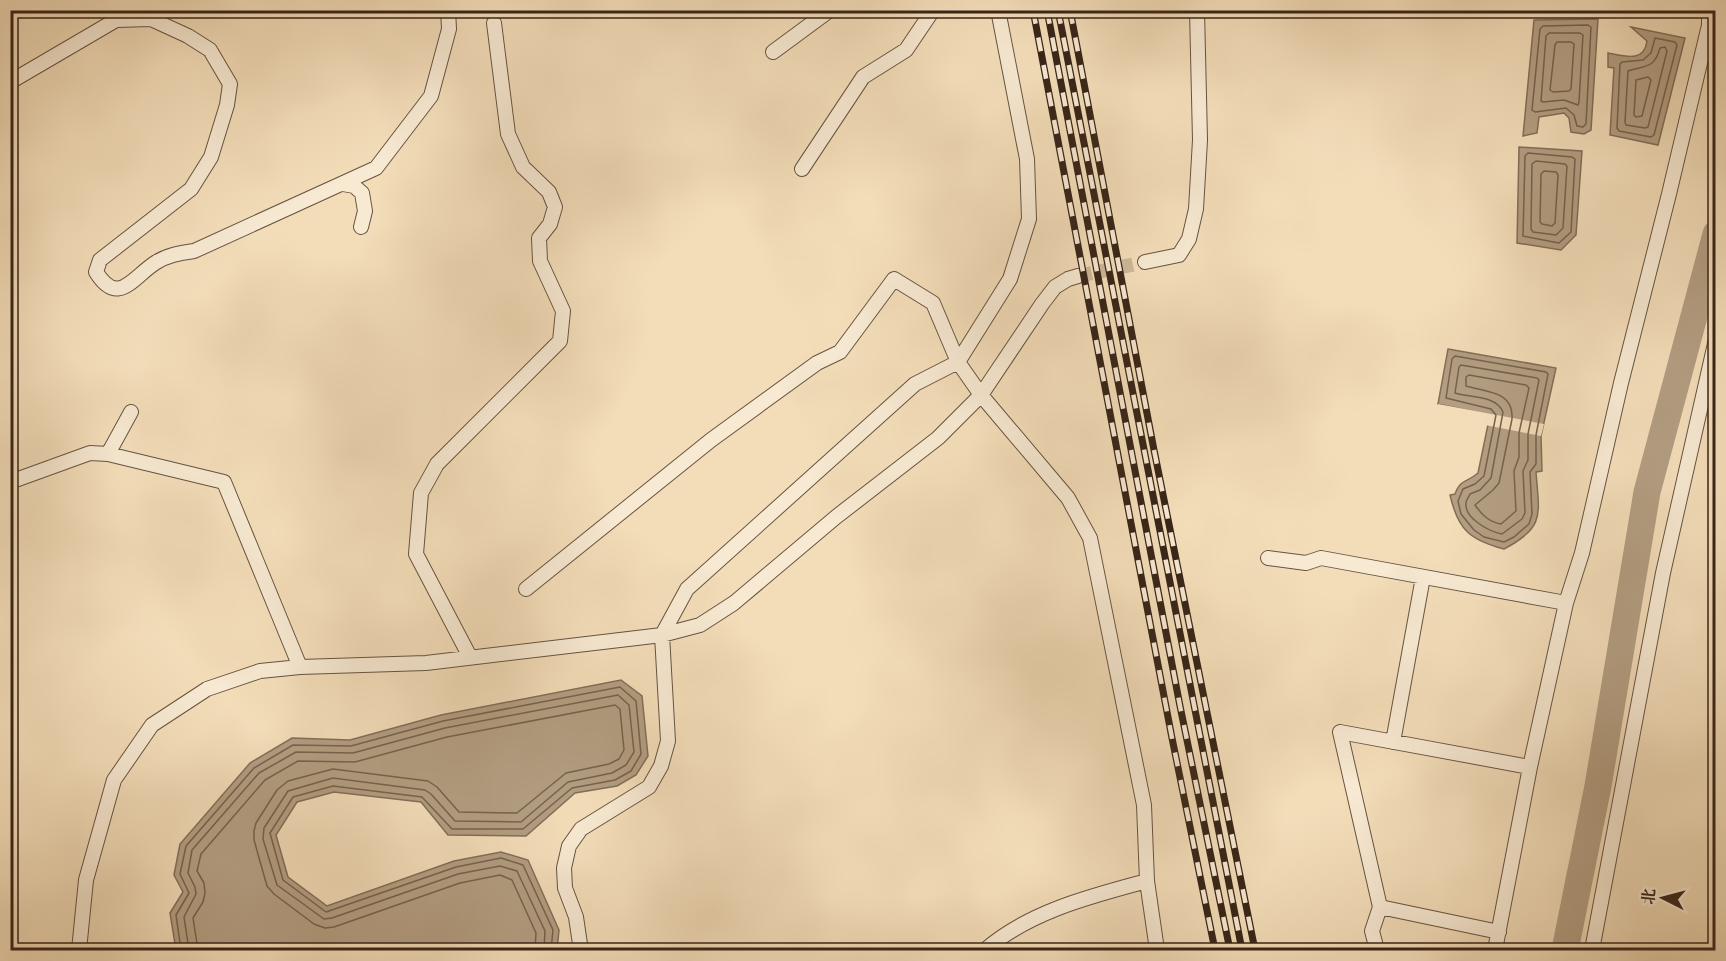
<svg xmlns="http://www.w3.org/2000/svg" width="1726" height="961" viewBox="0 0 1726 961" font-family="'IM FELL French Canon','Noto Serif SC',serif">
<rect width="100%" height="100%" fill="#f3ddb9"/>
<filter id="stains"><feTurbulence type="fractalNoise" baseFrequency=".00333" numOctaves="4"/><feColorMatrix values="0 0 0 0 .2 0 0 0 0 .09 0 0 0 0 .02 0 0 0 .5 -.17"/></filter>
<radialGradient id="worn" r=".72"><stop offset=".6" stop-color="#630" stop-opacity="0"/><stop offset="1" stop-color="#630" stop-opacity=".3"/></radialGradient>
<path fill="#b39e82" stroke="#826e58" stroke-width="1.5" d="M1598,19L1591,130L1584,134L1571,132L1569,118L1564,113L1539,117L1537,133L1523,136L1534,20Z
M1631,27L1685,38L1658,145L1610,135L1614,68L1608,67V53C1625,56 1644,63 1647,41Z
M1519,147L1582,151L1576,235L1561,250L1517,243Z
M1448,349L1556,368L1541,436L1542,471L1536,472C1539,514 1546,527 1504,549C1470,540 1458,530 1450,495L1455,494C1461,478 1467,483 1478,473L1490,415L1438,404Z
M621,680L642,696L648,756L636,775L617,786L575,793L526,836L448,835L421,802L334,792L297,802L276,835L288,877L327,906L454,861L501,852L528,860L559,930L557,950H176L170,913L183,892L174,875L180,844L250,763L292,738L350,740L441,715Z"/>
<path fill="#f3ddb9" d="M1438,404L1544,424L1541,436L1485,425L1487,417L1438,407Z"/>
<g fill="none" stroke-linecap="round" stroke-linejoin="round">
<path stroke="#76624d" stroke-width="1.5" d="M1543,26L1588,25L1591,27L1586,124L1583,127L1577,126L1574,115L1566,108L1535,112L1532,110L1540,29Z
M1549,33H1580L1583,35L1579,102L1578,105L1564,100L1543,102L1541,101L1546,36Z
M1655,38L1675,42L1677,45L1654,135L1651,137L1619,131L1617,128L1620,64L1622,62L1643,60L1651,53Z
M1557,42H1571L1574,44L1571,89L1569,91L1553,92L1550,90L1555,45Z
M1665,47L1667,51L1648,127L1645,128L1626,125L1625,122L1628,71C1644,65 1654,70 1660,48Z
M1648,77L1651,80L1642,116L1636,117L1634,115L1636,80Z
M1528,153L1572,157L1575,159L1571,232L1559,243L1523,236L1525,156Z
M1536,161L1565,164L1567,166L1563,228L1556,235L1533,232L1531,229L1532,164Z
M1544,171L1556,172L1558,175L1555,223L1552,226L1542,224L1540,222L1541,174Z
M1455,356L1546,372L1548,374L1536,435V464L1530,472L1532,514L1529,524L1514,537L1504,542L1484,537L1474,530L1461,514L1458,501L1463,489L1475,484L1484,476L1496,415L1491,409L1446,398L1452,359Z
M1461,365L1537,378L1539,380L1528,434V460L1523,471L1525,513L1522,519L1502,534C1491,532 1464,519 1466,503C1466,500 1469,497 1470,494L1480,490L1491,478L1503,412C1496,395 1470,398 1455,393L1459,367Z
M1469,375L1526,385L1529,388L1519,433V457L1514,471L1516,511L1501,524C1489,522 1482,515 1475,505L1493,490L1499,483L1512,419C1514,391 1486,392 1466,386V377Z
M181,950L176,915L189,893L180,874L186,846L254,768L293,745L351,746L443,721L620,687L636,701L641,754L631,771L615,780L572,788L523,829H452L422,797L333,786L293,797L270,833L283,880L326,912L456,867L501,858L523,865L553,930L551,950
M189,950L184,917L196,894L195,887L188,873L192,850L259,773L296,752L353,753L445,728L618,695L629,705L634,752L626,765L612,773L568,782L521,822L455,821L431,794L425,790L333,778L288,791L264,828L263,839L277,885L324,919L332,918L458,874L500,866L517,871L545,931L544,950
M198,950L193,918L203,902L205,893L204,883L197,871L201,854L265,780L298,761L355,762L447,737L615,705L620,709L624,750L619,759L609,764L566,773L517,813L459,812L437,787L428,781L333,769L288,781L277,790L256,823L254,831V840L267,886L274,894L314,924L325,928L334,927L460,883L500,875L512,880L536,933L535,950"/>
<path stroke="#b39e82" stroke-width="27" d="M1565,950L1598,786L1647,492L1716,234"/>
<path stroke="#ceb899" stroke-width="14" stroke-dasharray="14 7" stroke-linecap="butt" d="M1078,276L1145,262"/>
<defs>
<path id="minor" d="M773,52L830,10
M10,82L116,20L151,19L188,36L210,50L230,84L227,105L211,157L191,189L100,260L96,272C118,307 132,278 155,263C167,255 180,253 194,251L376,168L431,96L449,29L448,10
M802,169L863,77L906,50L933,10
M343,184L354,186L362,193L365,211L361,227
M1145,262L1179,255L1189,239L1196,209L1200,140L1197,10
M108,454L131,412
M10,482L90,453L108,454L224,482L300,667
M1268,558L1306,563L1321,558L1566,603
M526,589L711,440L817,363L840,352L894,279L933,303L958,362L981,395L1068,498L1090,538L1144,805L1147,881L1157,950
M470,657L416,554L421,493L437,464L560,341L563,311L540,261L539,238L550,224L555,207L549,192L523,167L508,134L494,23
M1393,742L1423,577
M1380,907L1499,932
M79,950L86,880L114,780L152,725L207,689L260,671L300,667L426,663L662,635L700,625L734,603L836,517L938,438L981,395L1042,304L1055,287L1068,279L1078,276
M579,950L580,944L576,917L565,888L564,868L569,846L581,829L649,787L661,766L668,741L662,635L687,589L915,384L958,362L1010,279L1029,219L1027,159L998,10
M985,950C1030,911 1092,896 1147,881
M1377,950L1372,931L1380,907L1340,732L1530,767
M1495,950L1530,767L1566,603L1582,553L1621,383L1669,194L1709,25V10
M1592,950L1663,573L1716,339"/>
</defs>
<use href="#minor" stroke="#675340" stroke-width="16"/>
<use href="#minor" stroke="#f7e9d2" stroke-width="14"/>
<defs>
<path id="rail" d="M1033,10L1172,738L1215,950
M1047,10L1180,706L1230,950
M1058,10L1242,950
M1070,10L1154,450L1255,950"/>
</defs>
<use href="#rail" stroke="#382518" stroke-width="7"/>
<use href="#rail" stroke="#f7e9d2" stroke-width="4.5" stroke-dasharray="14" stroke-linecap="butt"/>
</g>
<rect width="1726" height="961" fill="none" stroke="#f3ddb9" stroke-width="36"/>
<rect x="12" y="12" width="1702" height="937" fill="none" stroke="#382518" stroke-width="3"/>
<rect x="18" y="18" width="1690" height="925" fill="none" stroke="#382518" stroke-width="1.5"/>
<g transform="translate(1663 898) rotate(276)" stroke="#f7e9d2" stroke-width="4.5" paint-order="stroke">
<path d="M0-4.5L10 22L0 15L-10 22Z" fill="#382518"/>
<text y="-9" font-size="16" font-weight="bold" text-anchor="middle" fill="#382518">北</text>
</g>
<rect width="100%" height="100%" filter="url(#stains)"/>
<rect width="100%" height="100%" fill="url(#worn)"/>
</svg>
